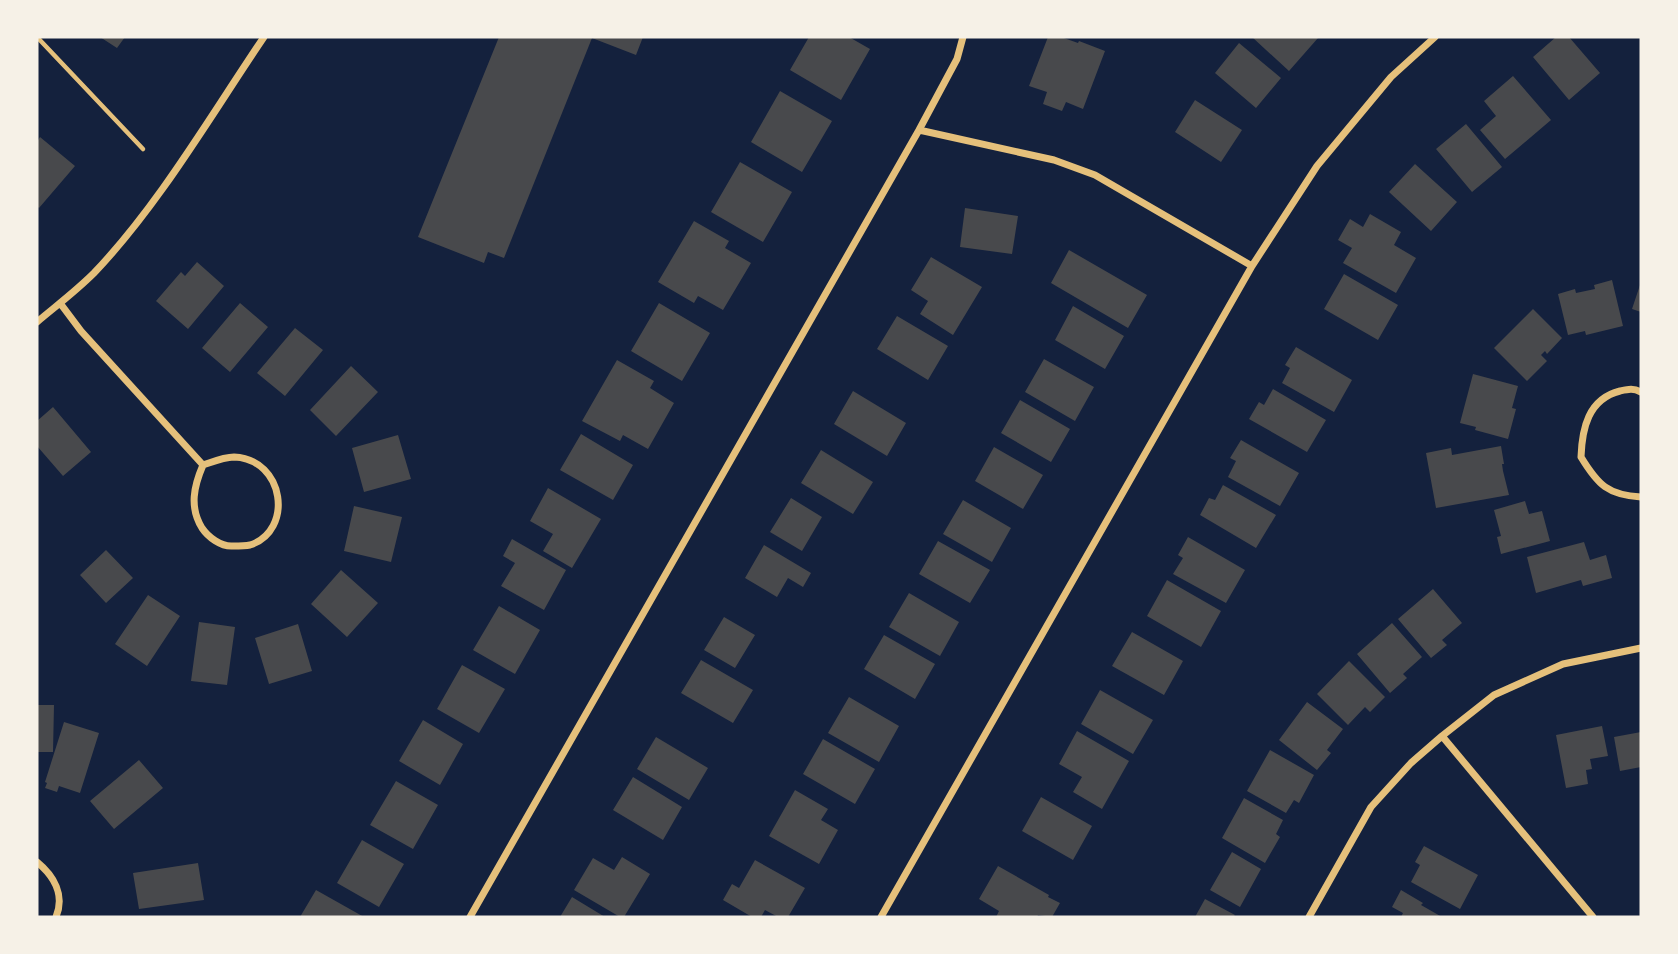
<svg xmlns="http://www.w3.org/2000/svg" width="1678" height="954" viewBox="0 0 1678 954" font-family="Barlow,sans-serif">
<rect width="100%" height="100%" fill="#14213d"/>
<path fill="#48494c" d="M100,37H125L117,48Z
M499,37H643L636,55L592,38L504,258L488,252L484,263L418,237Z
M809,37H849L870,49L841,100L790,70Z
M1048,37H1061L1078,43L1079,41L1105,51L1083,109L1066,102L1062,111L1043,104L1047,92L1029,86Z
M1252,37H1316L1318,38L1289,71Z
M1556,37H1569L1600,73L1569,100L1533,57Z
M1239,43L1281,78L1256,108L1215,73Z
M1513,76L1551,120L1505,159L1480,130L1496,116L1484,101Z
M780,91L832,121L802,172L751,142Z
M1195,100L1242,130L1221,162L1175,132Z
M1466,124L1502,167L1472,192L1436,149Z
M40,137L75,166L39,208L37,206V142Z
M740,162L792,192L763,242L711,212Z
M1415,164L1457,202L1431,231L1389,192Z
M965,208L1018,216L1012,254L960,247Z
M1370,214L1401,232L1394,245L1416,258L1396,293L1343,263L1352,248L1338,240L1350,219L1363,227Z
M694,221L729,241L725,248L751,263L723,310L698,296L694,303L658,282Z
M1069,250L1147,295L1128,328L1051,283Z
M931,257L982,287L953,335L920,314L928,301L911,290Z
M197,262L224,286L188,329L156,301L181,272L185,276Z
M1344,274L1398,305L1378,340L1324,309Z
M1612,280L1623,326L1586,335L1585,331L1568,335L1558,294L1575,289L1576,293L1595,289L1594,285Z
M1641,282V312L1632,309Z
M240,303L268,327L230,372L202,348Z
M659,303L710,333L682,381L631,351Z
M1073,306L1124,336L1105,369L1055,340Z
M1533,309L1562,338L1547,354L1545,351L1541,355L1547,361L1527,381L1494,348Z
M897,316L948,346L928,380L877,349Z
M295,328L323,350L285,396L257,373Z
M1296,347L1352,380L1334,412L1282,383L1290,368L1285,365Z
M1044,359L1094,387L1075,421L1025,392Z
M617,360L654,381L650,388L674,403L648,449L623,435L620,441L582,421Z
M351,366L378,392L336,436L310,410Z
M1473,374L1518,386L1512,408L1516,409L1508,439L1475,430L1476,427L1460,423Z
M1273,389L1326,420L1307,452L1249,419L1259,402L1264,405Z
M853,391L906,423L887,456L834,424Z
M1020,400L1070,429L1051,462L1001,433Z
M53,407L91,452L63,476L37,446V421Z
M581,434L633,465L613,500L560,470Z
M398,435L411,479L364,492L352,448Z
M1241,440L1299,473L1280,506L1228,477L1236,461L1230,458Z
M1501,446L1504,464H1502L1503,471L1509,495L1436,508L1426,453L1451,448L1452,455Z
M994,447L1043,475L1023,509L975,481Z
M821,450L873,482L853,514L801,483Z
M1223,485L1276,515L1256,548L1200,515L1209,498L1215,500Z
M548,488L601,519L572,568L543,551L553,534L530,521Z
M791,498L822,517L802,551L770,532Z
M963,500L1011,528L992,562L943,534Z
M1525,501L1529,514L1542,511L1550,541L1501,554L1497,537L1501,536L1494,510Z
M354,506L402,517L391,562L344,551Z
M1188,537L1245,570L1226,603L1173,574L1183,558L1178,555Z
M512,539L566,570L544,610L501,586L515,563L503,556Z
M938,541L990,570L970,603L919,574Z
M1584,542L1590,560L1606,555L1612,578L1583,586L1581,580L1536,593L1527,557Z
M764,545L811,573L803,587L788,578L777,597L745,578Z
M106,550L133,578L106,603L80,575Z
M341,570L378,603L347,637L311,604Z
M1167,580L1221,611L1201,647L1147,616Z
M1433,589L1462,623L1442,640L1447,645L1431,658L1398,619Z
M909,593L959,622L940,656L889,627Z
M148,595L180,616L147,666L115,644Z
M499,606L540,630L515,674L473,650Z
M724,617L755,635L735,668L704,650Z
M199,622L235,627L227,685L191,681Z
M1392,623L1422,657L1403,674L1407,678L1390,693L1357,654Z
M298,624L312,671L269,684L255,638Z
M1132,632L1183,661L1164,695L1112,666Z
M884,635L935,664L915,699L864,669Z
M701,660L753,690L733,723L681,693Z
M1349,661L1385,697L1370,712L1365,707L1348,725L1317,694Z
M462,665L505,689L479,733L437,709Z
M1100,690L1153,720L1133,754L1081,724Z
M849,697L899,726L879,762L828,733Z
M1307,702L1343,729L1327,750L1331,753L1317,770L1279,740Z
M37,705H54L53,752H37Z
M423,720L463,744L440,785L399,761Z
M64,722L99,733L80,793L59,786L57,792L45,788L47,783L45,782Z
M1602,726L1608,756L1590,759L1592,769L1586,770L1588,784L1566,788L1556,735Z
M1077,731L1129,761L1102,809L1073,792L1082,777L1059,764Z
M1641,732V767L1620,771L1614,737Z
M656,737L708,768L689,800L637,769Z
M823,739L875,769L855,804L803,774Z
M1270,750L1314,775L1299,803L1294,800L1286,813L1247,791Z
M139,760L163,788L114,829L90,801Z
M633,777L682,807L663,840L613,810Z
M396,781L438,805L413,849L370,825Z
M795,790L828,809L821,820L838,830L819,864L769,836Z
M1041,797L1092,826L1073,860L1022,831Z
M1244,798L1283,820L1276,834L1280,837L1265,863L1222,838Z
M362,840L404,864L379,907L337,883Z
M1424,846L1478,875L1460,909L1411,882L1420,865L1415,862Z
M1232,852L1261,869L1240,907L1210,890Z
M622,857L650,874L624,917H620L574,890L593,858L614,870Z
M755,860L805,888L788,917H778L765,910L761,917H752L723,900L732,884L739,888Z
M198,863L204,900L139,909L133,873Z
M998,866L1049,895L1048,897L1060,903L1052,917L1038,915L1037,917H996L999,911L979,899Z
M316,890L364,917H300Z
M1401,890L1423,903L1421,905L1442,917H1401L1403,913L1392,907Z
M572,897L605,917H560Z
M1205,899L1235,915L1233,917H1195Z"/>
<g fill="none" stroke-linecap="round" stroke-linejoin="round">
<path stroke="#e5c07b" stroke-width="4.5" d="M37,37L143,149"/>
<path stroke="#e5c07b" stroke-width="7" d="M919,130L1054,160L1095,175L1252,266
M60,303L81,331L203,465C194,486 189,507 202,528C208,537 221,547 233,546C238,546 245,546 250,545C294,531 285,459 234,457C224,457 212,462 203,465
M37,322C56,306 76,291 94,273C159,205 211,115 264,37
M1641,392C1633,388 1629,389 1620,391C1588,399 1582,429 1581,457C1598,485 1608,495 1641,497
M1442,736L1593,917
M37,862C54,876 65,895 56,917
M470,917L919,130L957,59L963,37
M881,917L1252,266L1317,166L1391,77L1435,37
M1309,917L1371,807L1411,763L1442,736L1494,695L1563,664L1641,648"/>
</g>
<rect width="1678" height="954" fill="none" stroke="#f6f1e7" stroke-width="77"/>
</svg>
